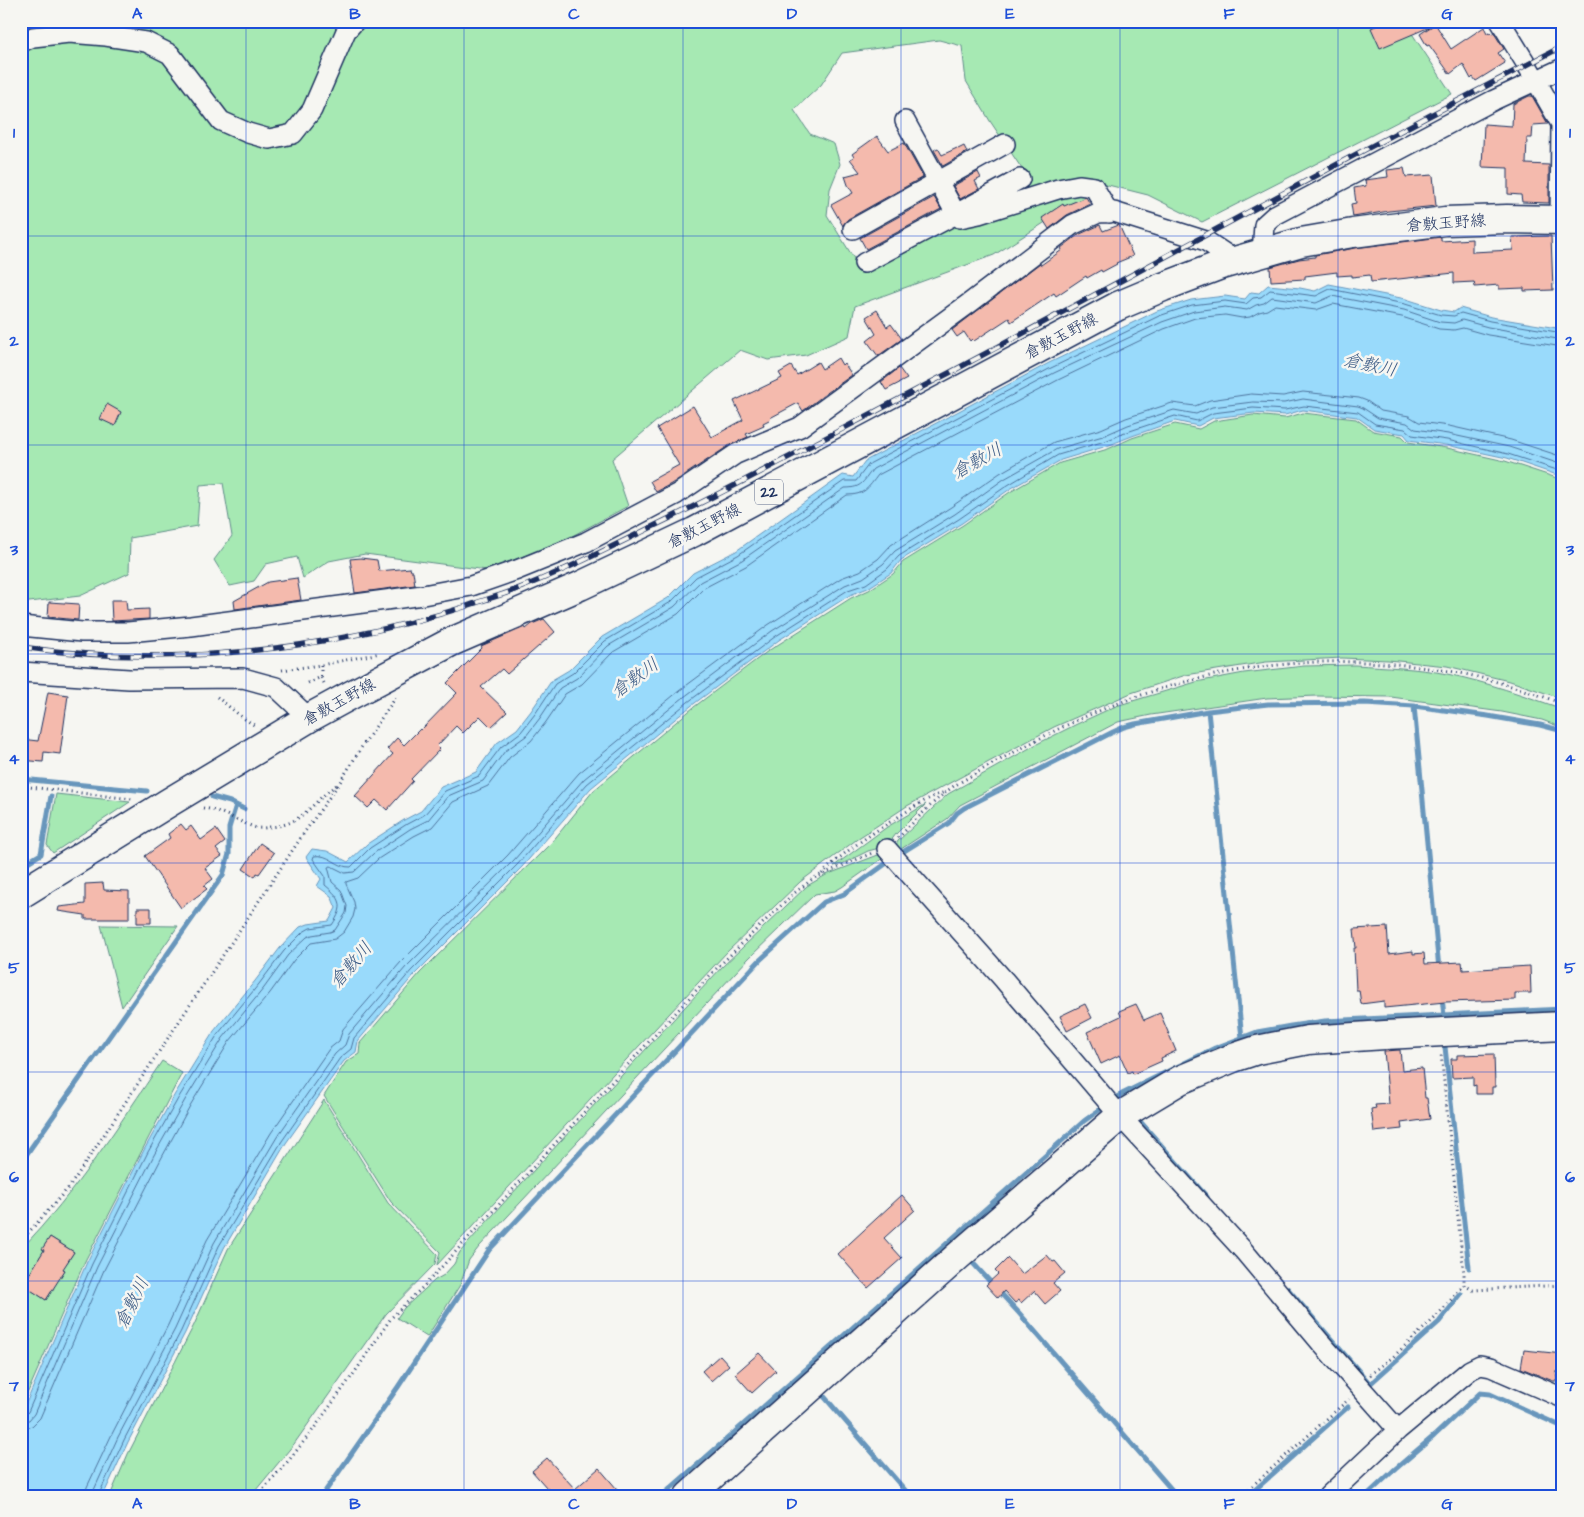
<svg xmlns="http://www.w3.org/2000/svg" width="1584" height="1517" viewBox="0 0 1584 1517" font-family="'Architects Daughter','Klee One',sans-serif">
<rect width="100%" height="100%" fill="#f6f6f2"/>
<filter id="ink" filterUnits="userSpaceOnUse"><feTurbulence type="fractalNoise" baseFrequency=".02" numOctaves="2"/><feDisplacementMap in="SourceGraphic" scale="10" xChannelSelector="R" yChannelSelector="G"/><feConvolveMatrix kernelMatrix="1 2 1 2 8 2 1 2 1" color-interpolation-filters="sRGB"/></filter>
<g filter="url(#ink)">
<path fill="#a6e9b3" stroke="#608c88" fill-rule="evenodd" d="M21,21H1397L1409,29L1452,94L1202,222L1148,195L1108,185L1069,207L994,255L855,306L849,336L806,355L768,360L740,350L612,459L628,506L559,543L487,570L365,554L329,561L303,578L297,557L266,564L254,581L230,586L214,560L232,536L223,483L200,485L197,526L130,538L129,573L80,596L21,603ZM939,40L962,46L966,81L990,121L1030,181L861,270L827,215L830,189L840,164L834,144L810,134L794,110L821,85L842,53Z
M1303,413L1356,419L1373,431L1402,436L1408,442L1447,448L1505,461L1563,480V699L1513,682L1447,666L1388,660L1342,658L1266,662L1186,675L1131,693L1054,727L907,806L860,837L800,882L727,952L626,1060L437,1265L440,1252L391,1202L324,1096L346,1062L359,1054L360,1043L420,973L552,842L593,791L694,707L768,651L851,598L869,590L893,574L903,562L963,525L1010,492L1060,463L1108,449L1132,438L1175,424L1199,429L1214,421L1253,415L1285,418Z
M1355,665C1386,667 1417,668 1447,674C1487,682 1525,696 1563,709V728L1542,720L1502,712L1391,697L1317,696L1267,698L1151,715L1118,722L960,805L947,819L898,851L895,847L898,841L948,794L1035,745L1077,724L1116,706L1196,682L1244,673L1304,666Z
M56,794L130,802L53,853L47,845Z
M926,804L896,834L887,846L868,851L842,864L834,866L887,827Z
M878,855L886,856L842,887L835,891L815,894L749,958L479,1247L469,1260L460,1285L427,1337L397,1318L404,1308L435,1280L444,1275L454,1264L460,1252L510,1196L722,967L807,886L826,875Z
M101,925L178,926L122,1007Z
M162,1061L182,1073L85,1261L21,1408V1249C76,1192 118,1126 162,1061ZM50,1237L74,1252L66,1264L43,1249ZM41,1255L65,1270L57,1282L33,1268ZM31,1273L54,1288L46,1300L23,1285Z
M324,1100L388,1203L437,1254L435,1264L386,1314L294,1444L251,1496H110L128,1454L194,1325L228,1249Z"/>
<path fill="#99dafb" stroke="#6796bc" d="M1329,284L1406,299L1441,310L1454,312L1460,308L1491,317L1563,329V477L1507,458L1446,445L1409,440L1404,434L1374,429L1357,417L1303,410L1285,415L1254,413L1213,418L1198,426L1175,421L1132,436L1107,446L1061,460L1010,489L962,523L901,560L891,573L868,588L850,595L779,640L691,706L591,788L522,867L414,975L358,1041L356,1052L344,1061L286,1143L224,1248L185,1333L128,1442L103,1496H21V1415L87,1262L144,1150L175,1094L214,1031L255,981L280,948L300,927L308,924L329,921L336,908L331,896L317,886L321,879L306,857L312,849L327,851L348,862L367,844L404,820L421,811L441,787L476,772L497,743L517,729L531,711L552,680L569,670L602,637L668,598L693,573L736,551L843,475L853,477L865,461L1049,363L1157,311L1191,300L1225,296L1245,299L1251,292L1259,293L1268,285L1300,288L1315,291Z"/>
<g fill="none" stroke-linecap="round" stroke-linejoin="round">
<path stroke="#4d739d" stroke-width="1" d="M21,1415H25L28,1412L92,1264L148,1152L179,1097L218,1034L259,984L284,951L303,932L310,928L332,925C345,906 342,899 325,885V876L313,859L314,856C329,853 337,868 351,867L370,848L407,824L424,815L445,791L479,776L501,747L521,732L535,714L555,684L573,673L605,641L671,602L696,577L738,555L844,481H856L869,464L1051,368L1159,316L1192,305L1225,301L1246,304L1253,298L1261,297L1270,290L1316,296L1330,289L1405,304L1441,315L1454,316L1461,313L1490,321L1563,333
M21,1421L29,1420L34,1414L97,1267L154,1155L185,1100L223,1038L264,988L288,955L307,937L312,935L330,932L335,930L346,913L347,906L341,890L332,882L328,867L331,866L345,873L354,872L374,853L410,829L428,820L448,796L483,781L505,751L526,736L540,718L560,688L577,678L608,646L674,607L700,582L742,560L845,488C863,488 863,481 873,469L1054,373L1162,322L1194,311L1225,307L1247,310L1256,305L1264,303L1272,297L1316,303L1332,296L1404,310L1440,322L1454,323L1462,320L1488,327L1563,340
M21,1429L32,1426L40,1418L104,1270L161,1159L191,1104L229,1042L270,993L294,960L311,943L335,939L344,932L353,917L355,909L354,902L346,884V882L358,878L378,859L414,836L432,827L453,802L488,786L510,757L531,741L546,722L565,694L582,684L613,652L678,614L704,588L746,566L847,495C865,495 868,488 878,475L1058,380L1164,329L1195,318L1225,315L1242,318L1250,317L1259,312L1267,310L1275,305L1316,310L1333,304L1402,317L1439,329L1454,330L1463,328L1488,335L1563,347
M85,1496L87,1487L112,1434L168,1325L207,1240L271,1133L329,1049L339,1041L343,1029L401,962L508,855L579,773L679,691L768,625L841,578L860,571L878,559L891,545L951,507L1000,473L1054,442L1101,429L1126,418L1172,403L1195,406L1210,400L1251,394L1283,396L1303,392L1359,398L1367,401L1381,411L1409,416L1419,422L1449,426L1511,440L1563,457
M93,1496L94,1490L118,1437L175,1329L214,1243L277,1137L335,1054L345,1045L349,1034L406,967L514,860L584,779L684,697L772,631L845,585L863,578L883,564L895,551L955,514L1004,479L1057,449L1103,436L1128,425L1174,410L1196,414L1212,407L1253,402L1284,403L1303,399L1358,406L1363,408L1378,418L1407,423L1415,429L1448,434L1509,447L1563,465
M99,1496L100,1492L124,1440L181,1331L219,1246L282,1141L340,1058L351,1049L354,1038L411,971L518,864L587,784L688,702L776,636L848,590L866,584L887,569L899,556L959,519L1008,485L1058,455L1105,441L1130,431L1175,416L1197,421L1213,413L1253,408L1285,410L1304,406L1358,412L1375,424L1405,429L1412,435L1447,440L1508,454L1563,472"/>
<path stroke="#6796bc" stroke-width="5" d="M1414,706L1439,969
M1208,711L1242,1038
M21,779L147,791
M212,797L230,802L244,809
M898,855L949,823L957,813L964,808L1113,732L1124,727L1135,724L1208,711L1268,704L1365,703L1414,706L1488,716L1540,725L1563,731
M21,866L41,854L51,796
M1442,997L1444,1016
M1445,1047L1469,1268
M1137,1118L1207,1197
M21,1162L223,875L229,854V828L236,805
M971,1261L1019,1313L1177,1496
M1287,1288L1370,1384L1439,1322L1461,1294
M822,1394L910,1496
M322,1496L398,1387L489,1250L760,960L824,902L844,894L891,860
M662,1496L803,1372L1084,1121L1120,1095L1215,1048L1257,1032L1291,1026L1325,1021L1563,1009
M1248,1496L1348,1407
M1366,1496L1393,1471L1434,1436L1480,1393L1490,1394L1563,1427"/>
</g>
<path fill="#f4baad" stroke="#1b2f5e" d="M1387,21H1444L1436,25L1451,49L1484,27L1487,33L1490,32L1492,34L1494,33L1504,49L1498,53L1505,63L1476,81L1473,77L1471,79L1463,64L1450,74L1429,45L1427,46L1420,34L1432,26L1380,48L1371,28Z
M1529,96H1532L1548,124L1533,125L1532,138H1527L1526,164L1549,165V203L1522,202L1521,195L1508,194V168L1482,167L1484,124L1512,126L1513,104Z
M877,136L888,151L904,143L923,177L848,219L843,226L831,205L853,193L848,185L845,176L860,172L850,159L854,157L852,154Z
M964,146L967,152L943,166L934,150L938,148L942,155L957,148L958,149Z
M1404,168L1406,177L1433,175L1436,206L1389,211L1353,217L1351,204L1356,203L1354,188L1366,186L1365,180L1388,177L1387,170Z
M978,172L981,178L975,181L979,189L960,199L953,186Z
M934,197L941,209L866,249L860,238Z
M1086,197L1090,204L1067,215L1049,229L1042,218L1063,204L1064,206Z
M1100,225L1103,231L1119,225L1133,256L1116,263L1117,264L1102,272L1101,270L1087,278L1086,276L1056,296L1054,293L1011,322L1009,318L974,341L972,339L970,341L964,332L957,337L952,330L1040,263L1041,265L1062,250L1061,248L1078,235Z
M1551,236L1553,290L1524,291V288L1499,289V285L1475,287L1474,282L1454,283V273L1371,282L1370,275L1352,277V275L1337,276V272L1305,276V279L1271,281L1270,267L1299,259L1315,257V255L1355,248L1441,237V241L1472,239V252L1513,250L1512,237Z
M877,310L887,327L891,324L902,339L878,356L867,341L876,334L866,317Z
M838,358L842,365L844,363L852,375L824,395L803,411L798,403L770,418L771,419L763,423L764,426L746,434L748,437L730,445L671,484L656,492L650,481L679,465L657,428L693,406L712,437L743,420L734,401L782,378L779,373L791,366L797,375L818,362L822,369Z
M899,368L907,379L886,390L881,382Z
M107,404L121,412L115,426L100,419Z
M361,558L377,560L379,571L410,568L411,571H413L415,585L355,593L350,559Z
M297,578L301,600L235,609L234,601L268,582Z
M111,600H126L127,610L149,609V619L112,621Z
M49,602L79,604L78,620L48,617Z
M544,619L555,632L507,674L502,669L481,687L507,712L491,727L480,716L463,733L456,726L437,746L440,749L411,779L413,781L387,810L376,800L368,808L355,796L393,754L387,749L397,738L404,745L420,729L421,730L457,693L447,683L482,648L481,646L525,627L526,629L532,624Z
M48,692L68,695L60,754L44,752L43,762L21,760V739L38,741Z
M181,824L186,830L191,826L201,840L216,829L225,842L216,849L222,856L205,868L213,879L204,886L207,889L181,908L145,856L170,838L168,834Z
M260,843L274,853L259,874L257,873L255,877L243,869Z
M103,883L104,890L129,891V919H85V915L58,911L59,907L85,904V884Z
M137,908H151V923H137Z
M1387,927L1389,954L1413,951V954L1424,953L1425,964L1462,962L1463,970L1530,966L1531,993H1515V1000L1445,1002L1384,1008V1001L1361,1004L1359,990H1356L1354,948H1356L1354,929Z
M1085,1004L1092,1018L1067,1031L1060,1016Z
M1136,1004L1144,1020L1160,1013L1176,1051L1161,1058L1162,1061L1133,1074L1132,1071L1128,1073L1120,1055L1101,1064L1087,1032L1121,1016L1119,1011Z
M1400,1050L1402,1070L1422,1068L1425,1098H1427L1430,1119L1401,1123L1402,1129L1374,1132L1371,1109L1376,1108L1375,1105L1389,1104L1384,1051Z
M1494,1054L1495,1087H1492V1094H1476V1085L1473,1086V1077L1452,1078L1451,1059H1457V1055Z
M902,1195L915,1210L884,1238L902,1258L868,1288L838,1254Z
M50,1237L74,1252L63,1269L65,1270L46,1300L23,1285L44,1250L42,1249Z
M1047,1255L1053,1262L1055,1261L1065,1273L1053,1283L1060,1291L1045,1304L1034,1291L1021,1303L1019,1300L1015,1303L1004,1291L998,1298L986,1285L998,1274L995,1271L1008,1258L1022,1274Z
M1524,1350L1563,1354V1372H1556L1557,1381H1553L1521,1368Z
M759,1353L776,1371L752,1393L735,1374Z
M720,1355L729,1365L711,1381L702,1371Z
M547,1458L575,1489L599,1468L623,1496H554L532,1471Z"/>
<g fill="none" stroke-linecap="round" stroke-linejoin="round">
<defs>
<path id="street" d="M1500,21L1527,65L1561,124L1560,220
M21,42L33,37L69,33L106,36L146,42L170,54L221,121L248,133L269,139L293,134L312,110L346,31L355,21
M905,121L956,214L1020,179
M853,229L1005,144
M1262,253L1264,225L1275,215L1494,100L1563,68
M864,263L956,214L960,218L979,214L1058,189L1079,185L1094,187L1109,213
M21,626L82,632H128L191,626L423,595L471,586L517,570L586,542L677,494L736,454L800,427L971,302L1072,225L1098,213L1114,212L1206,241L1236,261
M21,672L129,679L243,678L276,687L309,718
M887,849L1004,980L1120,1116L1243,1250L1321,1343L1398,1430
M1328,1496L1398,1430L1470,1370L1480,1365L1491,1367L1563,1398"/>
<path id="secondary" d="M689,1496L958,1256L1120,1116L1180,1080L1233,1058L1257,1050L1308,1040L1385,1035L1563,1026"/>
<path id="primary" d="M21,894L168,803L309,718L351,695L451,642L580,586L694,532L1118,306L1163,287L1221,265L1301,242L1353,233L1445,221L1507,219L1563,220"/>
</defs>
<use href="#street" stroke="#1b2f5e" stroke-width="22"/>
<use href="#secondary" stroke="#1b2f5e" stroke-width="31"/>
<use href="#primary" stroke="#1b2f5e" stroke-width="31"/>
<path stroke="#1b2f5e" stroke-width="3" stroke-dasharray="1 4" stroke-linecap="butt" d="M321,665V677
M282,670L321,665L380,653
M308,683L321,677L325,685
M217,697L243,718L254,725
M21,786L132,799
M203,808C221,810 237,821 254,827C259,829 265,828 270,827C304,825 312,801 338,784
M898,838C916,820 933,801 954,786C962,781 971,776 980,771C997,761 1015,752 1033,742C1147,681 1275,651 1405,665C1426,668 1448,670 1469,675C1501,682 1532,692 1563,704
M822,874C842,853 867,837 890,822C908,811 926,798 945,792
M21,1241L70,1186L304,833L340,782L363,745L396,697
M1464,1285L1473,1290L1563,1285
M1370,1375L1394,1356L1435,1318L1464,1285V1275L1441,1053
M257,1496L290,1459L312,1431L355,1372L391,1318L424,1286L715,970L763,923L792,895L814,878L872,853
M1241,1496L1349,1399"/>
<use href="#street" stroke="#f6f6f2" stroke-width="19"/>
<use href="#secondary" stroke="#f6f6f2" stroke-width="28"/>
<use href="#primary" stroke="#f6f6f2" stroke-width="28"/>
<defs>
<path id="rail" d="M21,647C167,668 324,651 464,607C480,601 496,597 512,591C565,571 615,545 666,520C762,473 856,421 951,372C1075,306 1199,238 1323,172C1403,129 1483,88 1563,46"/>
</defs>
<use href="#rail" stroke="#1b2f5e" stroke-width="5.5"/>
<use href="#rail" stroke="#f6f6f2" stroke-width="4" stroke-dasharray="11" stroke-linecap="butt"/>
</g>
</g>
<path fill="none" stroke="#1d4ed8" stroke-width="1" stroke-opacity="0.55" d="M246,21V1496M464,21V1496M683,21V1496M901,21V1496M1120,21V1496M1338,21V1496M21,236H1563M21,445H1563M21,654H1563M21,863H1563M21,1072H1563M21,1281H1563"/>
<g text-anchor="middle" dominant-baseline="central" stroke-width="5" stroke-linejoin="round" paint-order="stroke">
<rect fill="#f6f6f2" stroke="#5d6b8a" stroke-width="1" x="755" y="479.5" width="28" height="25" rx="4"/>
<g font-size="15" font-weight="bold" fill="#1b2f5e">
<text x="769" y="492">22</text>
</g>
<g font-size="16" fill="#1b2f5e" stroke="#f6f6f2">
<text transform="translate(1446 223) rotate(-4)">倉敷玉野線</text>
<text transform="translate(1061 336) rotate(-28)">倉敷玉野線</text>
<text transform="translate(704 526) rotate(-27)">倉敷玉野線</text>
<text transform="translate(339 702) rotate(-29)">倉敷玉野線</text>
</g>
<g font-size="18" font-style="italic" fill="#3a5a85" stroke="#f6f6f2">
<text transform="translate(1370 365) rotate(12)">倉敷川</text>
<text transform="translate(977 461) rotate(-29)">倉敷川</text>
<text transform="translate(635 678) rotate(-36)">倉敷川</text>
<text transform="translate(351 965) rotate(-49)">倉敷川</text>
<text transform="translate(132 1303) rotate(-64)">倉敷川</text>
</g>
</g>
<rect width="1584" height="1517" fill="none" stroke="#f6f6f2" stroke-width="55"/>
<rect x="28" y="28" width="1528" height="1462" fill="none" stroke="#1d4ed8" stroke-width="2"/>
<g font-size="16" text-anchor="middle" font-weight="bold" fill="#1d4ed8">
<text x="137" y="19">A</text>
<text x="355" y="19">B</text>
<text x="574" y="19">C</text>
<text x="792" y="19">D</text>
<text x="1010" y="19">E</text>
<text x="1229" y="19">F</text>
<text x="1447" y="19">G</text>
<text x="14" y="138">1</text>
<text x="1570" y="138">1</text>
<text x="14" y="346">2</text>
<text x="1570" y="346">2</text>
<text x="14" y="555">3</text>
<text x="1570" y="555">3</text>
<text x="14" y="764">4</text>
<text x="1570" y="764">4</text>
<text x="14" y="973">5</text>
<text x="1570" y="973">5</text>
<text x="14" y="1182">6</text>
<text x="1570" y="1182">6</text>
<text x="14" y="1391">7</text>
<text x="1570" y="1391">7</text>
<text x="137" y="1509">A</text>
<text x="355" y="1509">B</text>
<text x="574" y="1509">C</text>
<text x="792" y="1509">D</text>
<text x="1010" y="1509">E</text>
<text x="1229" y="1509">F</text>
<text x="1447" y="1509">G</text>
</g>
</svg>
